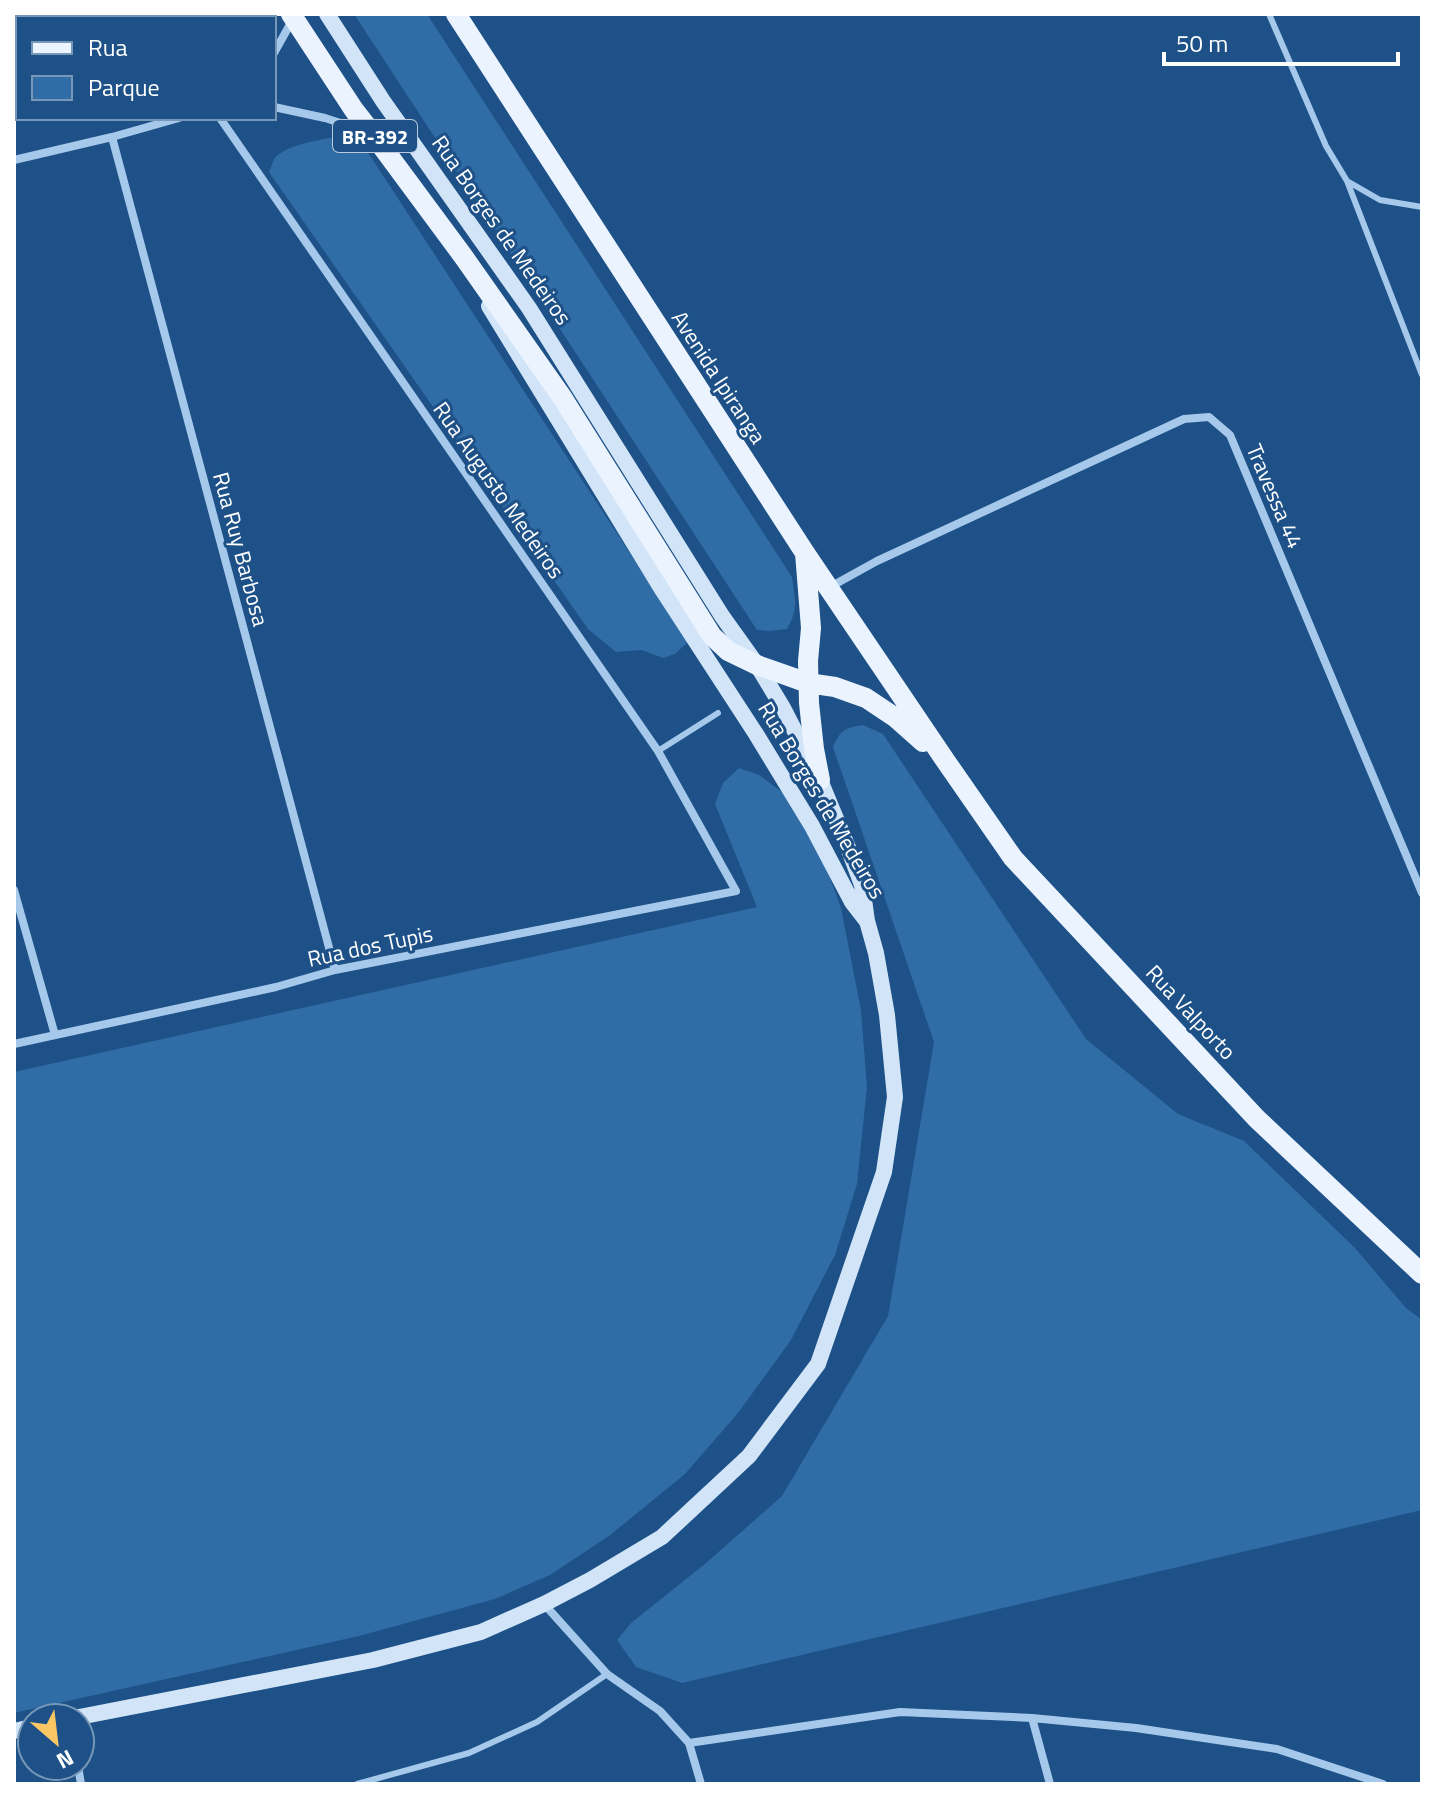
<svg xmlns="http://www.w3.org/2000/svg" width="1436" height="1798" viewBox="0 0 1436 1798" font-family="'Titillium Web',sans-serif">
<rect width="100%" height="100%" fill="#1d5187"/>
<path fill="#306ca5" d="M170,14H271L270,18H172Z
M354,14H427L792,577C795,600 799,608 787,629L770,631L757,630Z
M338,137L353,142L367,151L688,642L675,654L663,658L642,650L616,652L588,629L269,172C271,168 272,163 274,159C284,145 322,139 338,137Z
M863,725L883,734L1086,1039L1178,1114L1244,1141L1355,1248L1406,1308L1422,1320V1510L682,1683L636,1667L617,1640L631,1623L706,1563L782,1496L888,1316L934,1042L833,747C841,729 845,728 863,725Z
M739,768L759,775L782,792L802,817L828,872L841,908L861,1010L867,1087L857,1184L835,1255L791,1340L738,1413L685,1474L609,1536L550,1575L495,1599L359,1636L14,1713V1072L757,907L715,804L723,783Z"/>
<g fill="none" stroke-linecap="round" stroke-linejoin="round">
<path stroke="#a6c9eb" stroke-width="6" d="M1269,14L1326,146L1347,181L1380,200L1422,207
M1347,181L1422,375
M658,751L718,713
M357,1784L469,1753L537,1722L607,1674"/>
<path stroke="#a6c9eb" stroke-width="8" d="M149,14L151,18
M274,53L293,19
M274,107L325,118L362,130
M112,137L335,970
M14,160L112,137L179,118
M830,587L877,561L1184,419L1209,417L1230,435L1422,893
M14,890L55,1035
M14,1044L276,987L335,970L736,891L658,751L220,118
M544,1604L607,1674L660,1711L689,1743L701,1784
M1032,1718L1050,1784
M689,1743L900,1712L1032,1718L1136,1728L1277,1749L1383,1784
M78,1766L81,1784"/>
<path stroke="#d2e5f8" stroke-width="16" d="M489,306L663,591L756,734L812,826L852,902L866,920
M74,1718L373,1660L481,1632L544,1604L590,1580L662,1537L749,1456L818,1364L884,1172L895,1097L887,1015L876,953L867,921L862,885L849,850L820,780L783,708L757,665L722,616L529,308L383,101L327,14
M14,1731L32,1727"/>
<path stroke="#eaf3fe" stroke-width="20" d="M291,14L354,110L372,133L463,256L562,397L712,636L728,651L757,665L808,683L835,687L866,698L896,718L923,742
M456,14L805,553L947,763L1013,858L1257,1119L1422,1274
M805,553L811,628L808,661L809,703L814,749L820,780"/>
</g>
<g text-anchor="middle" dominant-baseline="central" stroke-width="6" stroke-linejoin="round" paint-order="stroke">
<rect fill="#1d5187" stroke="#bbcbdb" stroke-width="2" x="333" y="120" width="84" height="32" rx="6"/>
<g font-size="20" font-weight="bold" fill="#fff">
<text x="375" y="136">BR-392</text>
</g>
<g font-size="22" fill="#fff" stroke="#1d5187">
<text transform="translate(502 230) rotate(55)">Rua Borges de Medeiros</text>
<text transform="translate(719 377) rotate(57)">Avenida Ipiranga</text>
<text transform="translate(499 490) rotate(55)">Rua Augusto Medeiros</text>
<text transform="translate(1275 496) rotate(67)">Travessa 44</text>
<text transform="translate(241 549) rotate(75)">Rua Ruy Barbosa</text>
<text transform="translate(822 800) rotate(59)">Rua Borges de Medeiros</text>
<text transform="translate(370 946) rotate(-12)">Rua dos Tupis</text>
<text transform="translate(1191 1012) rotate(47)">Rua Valporto</text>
</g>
</g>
<rect width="1436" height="1798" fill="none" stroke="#ffffff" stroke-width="32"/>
<rect x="16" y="16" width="260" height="104" fill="#1d5187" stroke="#7797b7" stroke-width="2"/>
<rect x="32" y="42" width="40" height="12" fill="#eaf3fe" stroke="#7797b7" stroke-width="2"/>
<text x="88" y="56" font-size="24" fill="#ffffff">Rua</text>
<rect x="32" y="76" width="40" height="24" fill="#306ca5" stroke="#7797b7" stroke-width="2"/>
<text x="88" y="96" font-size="24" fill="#ffffff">Parque</text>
<g transform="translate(56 1742) rotate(152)"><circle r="38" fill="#1d5187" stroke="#7797b7" stroke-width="2"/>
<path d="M0-6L14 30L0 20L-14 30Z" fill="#fbc764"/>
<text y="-12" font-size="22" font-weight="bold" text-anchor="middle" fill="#ffffff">N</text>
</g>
<path d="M1164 52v12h234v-12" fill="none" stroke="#ffffff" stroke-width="4"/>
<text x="1176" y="52" font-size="24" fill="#ffffff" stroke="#1d5187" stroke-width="6" paint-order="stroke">50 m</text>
</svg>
